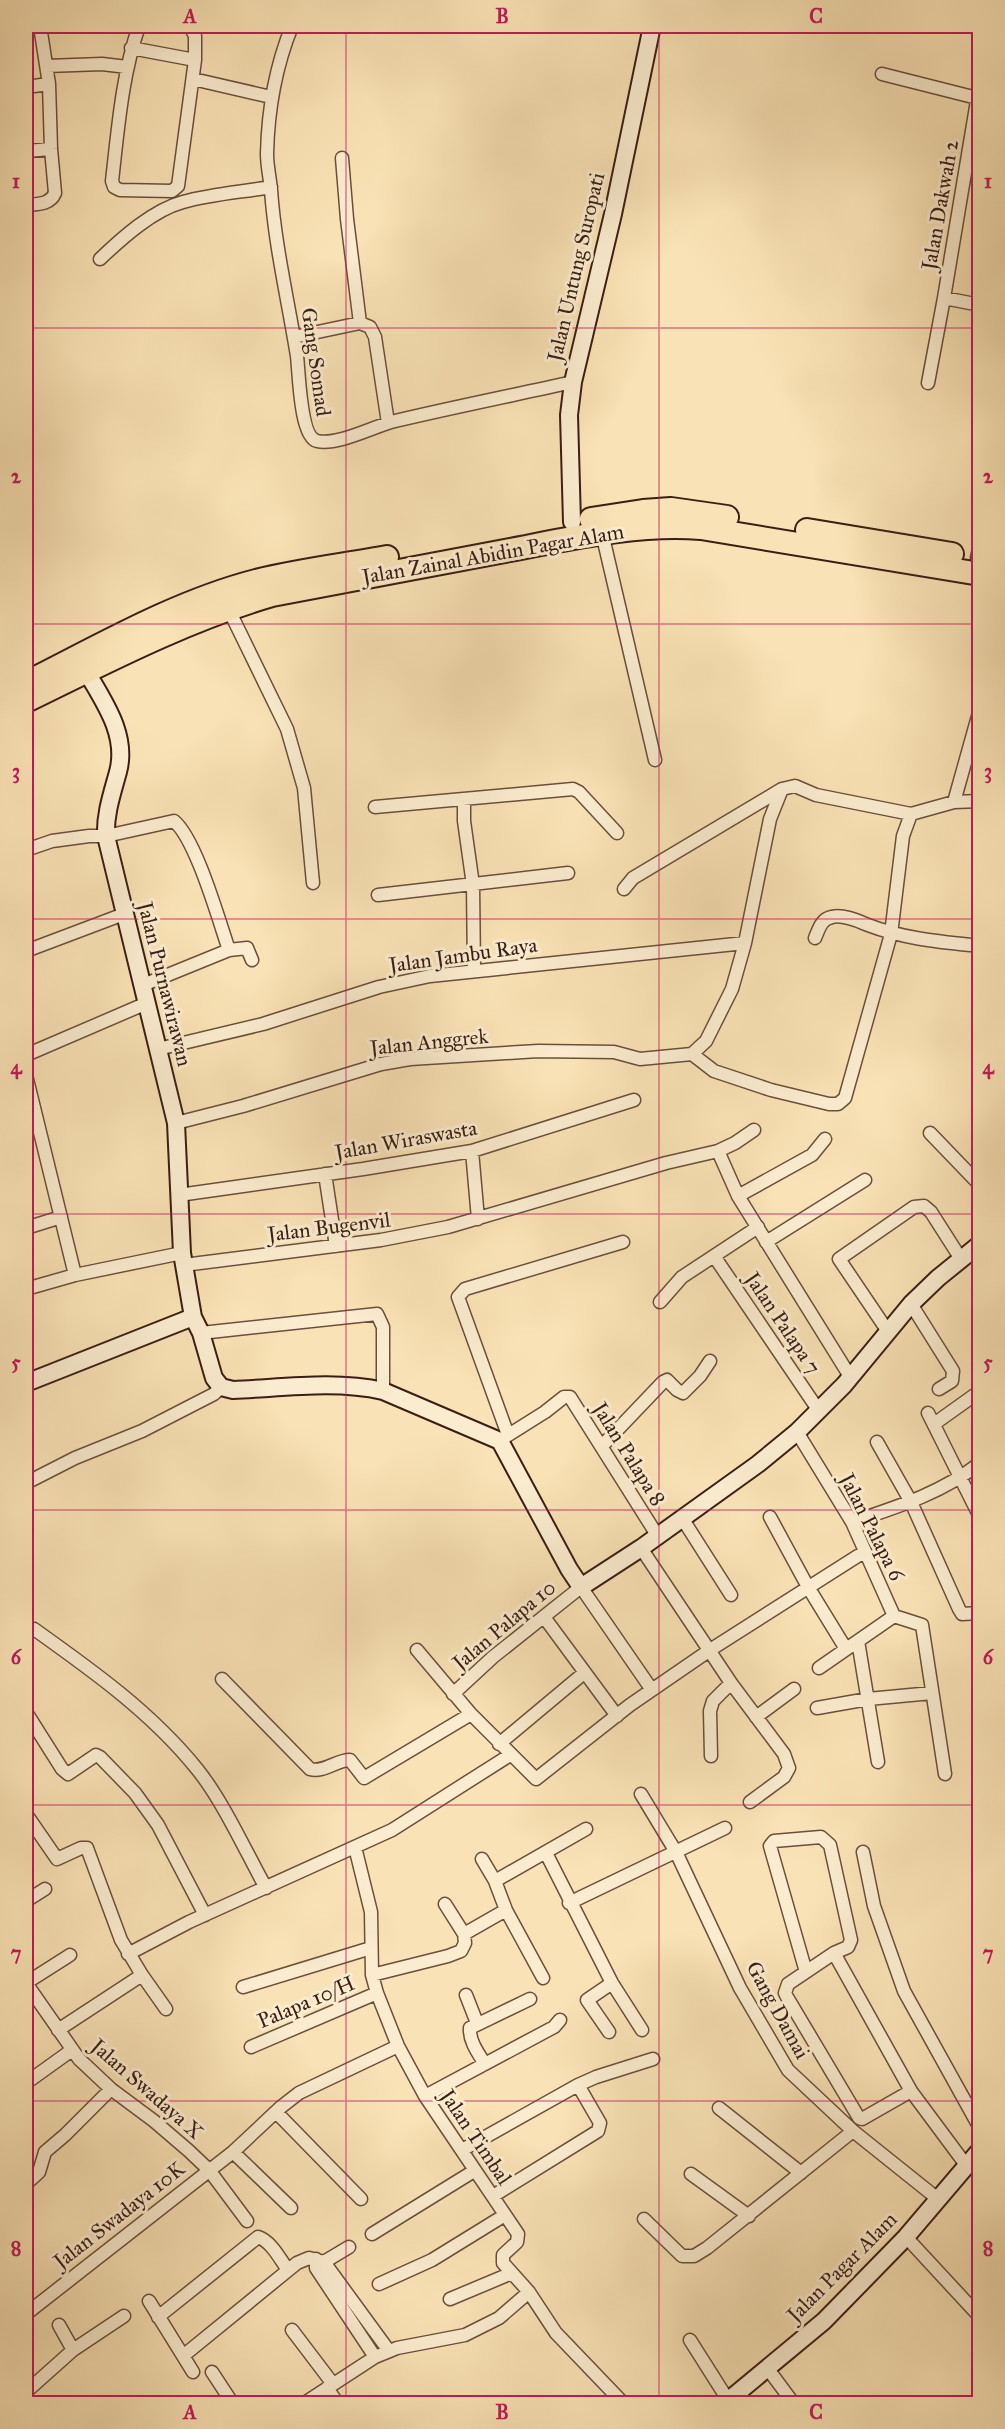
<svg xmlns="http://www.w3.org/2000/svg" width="1005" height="2429" viewBox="0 0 1005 2429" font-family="'IM FELL Great Primer',serif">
<rect width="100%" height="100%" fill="#f9e2b5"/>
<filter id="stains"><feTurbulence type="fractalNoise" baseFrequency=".00333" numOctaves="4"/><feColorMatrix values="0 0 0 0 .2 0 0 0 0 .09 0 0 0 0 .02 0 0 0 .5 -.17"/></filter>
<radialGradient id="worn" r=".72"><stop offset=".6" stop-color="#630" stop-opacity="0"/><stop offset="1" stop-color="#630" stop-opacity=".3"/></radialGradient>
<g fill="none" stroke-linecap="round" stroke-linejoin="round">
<defs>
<path id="street" d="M139,26C122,75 118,129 112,181L114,187L120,190L172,191L178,186L195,60V36L190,26
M292,26C275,68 268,108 267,154C267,166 270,178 271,190C275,246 288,300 297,356C299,372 300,437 317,441C338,446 374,426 395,421C454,407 514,395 573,382
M131,48L195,60
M47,66L102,64L127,67
M882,74L977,98
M193,79L271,97
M980,83L944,298L980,305
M26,87L49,84
M26,151L51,149
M342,158L347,219L360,323
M26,205C37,204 50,205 55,193L51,149L49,84L40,26
M100,259C122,238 153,210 183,202C211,194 242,192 271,187
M294,337L360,323L370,327L375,337L388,423
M928,383L944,298
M602,533L655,760
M977,558L980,544
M228,608L287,729L304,788L313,883
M464,799V821L473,885L474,971
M954,802L980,709
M375,807L573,789L579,792L617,833
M26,850L52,841L89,836H106L174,821C196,839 219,921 229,950
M624,889L633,878L782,789
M378,895L568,873
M815,938C819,929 821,919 832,917C843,914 858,921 868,925C904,939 942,942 980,946
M26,951L124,914
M143,985L229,950L247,948L252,960
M158,1049L263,1024L379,987L430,976L745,943
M692,1054L714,1071L771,1090L829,1104H838L845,1098L891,934L903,836L911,814
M26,1055L147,1003
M26,1075L75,1275
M176,1123L243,1106L381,1064L410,1059L538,1051L614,1052L640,1059L692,1054L706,1041L732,989L745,943L770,819L782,789L795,786L816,795L911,814L954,802L980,801
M930,1133L980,1185
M472,1151L478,1219
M718,1151L738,1196L851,1378
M325,1174L336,1246
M179,1195L363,1169L472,1151L634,1100
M738,1196L812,1155L825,1139
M26,1228L61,1217
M766,1242L865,1180
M714,1256L819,1411
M184,1265L381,1240L448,1227L666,1163L718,1151L735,1143L754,1130
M26,1289L75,1275L182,1253
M660,1302L682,1277L758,1227
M911,1304L953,1371L952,1381L939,1389
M201,1333L377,1314L383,1327V1391
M889,1333L839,1259L914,1207L924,1206L931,1212L961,1259
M928,1413L980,1517
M934,1424L976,1394
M797,1432L852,1522L894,1616L922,1625L945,1774
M508,1435L458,1297L465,1289L623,1242
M502,1439L545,1412L564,1397H570L657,1535
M877,1442L911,1502L959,1609L962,1614L980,1613
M602,1446L663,1382L667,1380L677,1390L683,1393L700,1376L710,1361
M26,1483L75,1458L142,1431L214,1394L221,1387
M770,1517L808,1587L846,1649
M682,1518L731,1595
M852,1522C897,1507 942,1493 980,1463
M26,1526V1546
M641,1548L731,1683L784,1754L789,1768L784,1777L750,1802
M544,1617L617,1716
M34,1629C93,1671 152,1713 197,1769C223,1801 246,1852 266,1888
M858,1641L878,1762
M417,1650L471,1714L536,1779L630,1705L710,1650L864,1552
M819,1668L894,1616
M222,1679L310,1769C324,1773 336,1760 350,1760L364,1778L471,1714
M453,1694L493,1657L581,1587L652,1690
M817,1708L868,1699L932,1693
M26,1712L62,1769L68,1774L96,1755L100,1757L135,1793L158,1825L205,1915
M756,1717L794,1689
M499,1744L584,1673
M711,1756L710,1711L713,1701L731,1683
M641,1794L676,1852L740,1988L788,2070L853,2131L938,2199
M26,1814L57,1859L81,1848H87L121,1940L142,1975L166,2009
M355,1847L371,1912L372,1975L377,1993L398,2046L425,2096L518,2234L517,2242L503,2255V2263L529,2292L556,2333L624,2404
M863,1852L874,1906L904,1991L980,2128
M546,1853L612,1983L642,2030
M482,1859L495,1881L506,1910L543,1978
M495,1881L586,1829
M26,1901L45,1889
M569,1903L725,1828
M464,1934L506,1910
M128,1954L189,1922L392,1830L510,1755
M70,1955L26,1983L79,2059L111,2089L154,2121L189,2151L209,2170L247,2221
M806,1972L770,1846L774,1841L821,1837L830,1845L851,1940L848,1947L834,1953
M372,1975L448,1956L461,1951L465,1943L464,1934L445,1904
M243,1987L371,1948
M466,1995L477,2023
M58,2030L142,1975
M609,2032L587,2000L612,1983
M251,2047L377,1993
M485,2064C478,2053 469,2041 470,2028L530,1999
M26,2083L72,2050
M911,2091L862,2119L859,2118L787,1997L785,1993L788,1984L834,1953L911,2091L966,2165
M425,2096L554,2027L560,2020
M719,2108L801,2173
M276,2112L361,2199
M462,2150L578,2085L596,2077L653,2059
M233,2152L291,2208
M691,2174L749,2216
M26,2184L39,2172L45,2152L65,2135L111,2089
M493,2196L598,2131L600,2123L578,2085
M644,2219L682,2256H694L707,2248L853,2131
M372,2234L474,2171
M906,2237L980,2317
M316,2259V2268L375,2357
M319,2265L349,2247
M379,2284L432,2260L505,2215
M450,2299L512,2273
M149,2301L193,2372
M26,2314L233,2152L281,2107L299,2093L398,2046
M158,2317L258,2237C271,2241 280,2259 288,2270
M59,2325L73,2350
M292,2330L333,2384
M690,2340L728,2400
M183,2356L297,2263L309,2258L324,2262L389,2351
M768,2369L794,2404
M212,2372L233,2404
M327,2388L338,2404
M26,2392L73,2350L124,2316
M303,2404L375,2357L397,2348L465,2335L499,2318L529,2292"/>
<path id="secondary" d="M572,522L569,415L573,382L613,214L652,26
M86,671C104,702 128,735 118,772C112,794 105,814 106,836L176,1123L182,1253L193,1317L201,1333L214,1378L221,1387L233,1390C282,1388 335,1380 383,1391L500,1441L569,1569L581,1587L641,1548L758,1464L797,1432L844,1385L911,1304L938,1278L980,1244
M26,1383L193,1317
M724,2404L824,2321L906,2237L980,2150"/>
<path id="highway" d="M591,519L643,511L671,509L727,517
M807,530L952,554
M26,683C100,646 175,602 256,581C299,570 344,565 387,557
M26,701C106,662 186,620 272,595C351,580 431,565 510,550C573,538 637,523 701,528L980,574"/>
</defs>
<use href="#street" stroke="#6a4f3c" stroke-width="15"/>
<use href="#secondary" stroke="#3a1e14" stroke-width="20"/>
<use href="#highway" stroke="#3a1e14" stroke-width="26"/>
<use href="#street" stroke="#fbeccf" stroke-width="12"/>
<use href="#secondary" stroke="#fbeccf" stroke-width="16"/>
<use href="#highway" stroke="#f9e2b5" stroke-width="22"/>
</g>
<path fill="none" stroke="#c2185b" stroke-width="1.5" stroke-opacity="0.55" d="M346,26V2404M659,26V2404M26,328H980M26,624H980M26,919H980M26,1214H980M26,1510H980M26,1805H980M26,2101H980"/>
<g text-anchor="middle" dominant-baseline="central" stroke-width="6" stroke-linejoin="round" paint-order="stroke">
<g font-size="21" fill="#3a1e14" stroke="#fbeccf">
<text transform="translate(940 205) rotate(-80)">Jalan Dakwah 2</text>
<text transform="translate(576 267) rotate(-77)">Jalan Untung Suropati</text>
<text transform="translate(316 362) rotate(82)">Gang Somad</text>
<text transform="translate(493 554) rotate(-10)">Jalan Zainal Abidin Pagar Alam</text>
<text transform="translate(463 955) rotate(-8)">Jalan Jambu Raya</text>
<text transform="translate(165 984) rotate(76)">Jalan Purnawirawan</text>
<text transform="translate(429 1042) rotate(-6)">Jalan Anggrek</text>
<text transform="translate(406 1140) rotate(-10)">Jalan Wiraswasta</text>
<text transform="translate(329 1227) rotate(-7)">Jalan Bugenvil</text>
<text transform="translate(783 1323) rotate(56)">Jalan Palapa 7</text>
<text transform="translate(629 1454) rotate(58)">Jalan Palapa 8</text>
<text transform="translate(872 1527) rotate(63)">Jalan Palapa 6</text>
<text transform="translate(504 1625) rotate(-40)">Jalan Palapa 10</text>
<text transform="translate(306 2002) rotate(-23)">Palapa 10/H</text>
<text transform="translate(778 2010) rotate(61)">Gang Damai</text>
<text transform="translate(147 2089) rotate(41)">Jalan Swadaya X</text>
<text transform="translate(476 2137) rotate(56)">Jalan Timbal</text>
<text transform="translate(119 2215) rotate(-38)">Jalan Swadaya 10K</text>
<text transform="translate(842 2267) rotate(-45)">Jalan Pagar Alam</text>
</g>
</g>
<rect width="1005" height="2429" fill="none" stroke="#f9e2b5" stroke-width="66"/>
<rect x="33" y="33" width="939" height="2363" fill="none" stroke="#c2185b" stroke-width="2"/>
<g font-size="20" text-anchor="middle" font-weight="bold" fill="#c2185b">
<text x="190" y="23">A</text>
<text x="502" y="23">B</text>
<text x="816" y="23">C</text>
<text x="16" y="188">1</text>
<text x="988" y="188">1</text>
<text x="16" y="483">2</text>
<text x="988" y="483">2</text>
<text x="16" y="778">3</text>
<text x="988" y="778">3</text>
<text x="16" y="1074">4</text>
<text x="988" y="1074">4</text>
<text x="16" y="1369">5</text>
<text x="988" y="1369">5</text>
<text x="16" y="1664">6</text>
<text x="988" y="1664">6</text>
<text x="16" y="1960">7</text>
<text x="988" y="1960">7</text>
<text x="16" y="2255">8</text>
<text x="988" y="2255">8</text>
<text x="190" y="2419">A</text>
<text x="502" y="2419">B</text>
<text x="816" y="2419">C</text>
</g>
<rect width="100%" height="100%" filter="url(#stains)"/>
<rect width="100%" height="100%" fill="url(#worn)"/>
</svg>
